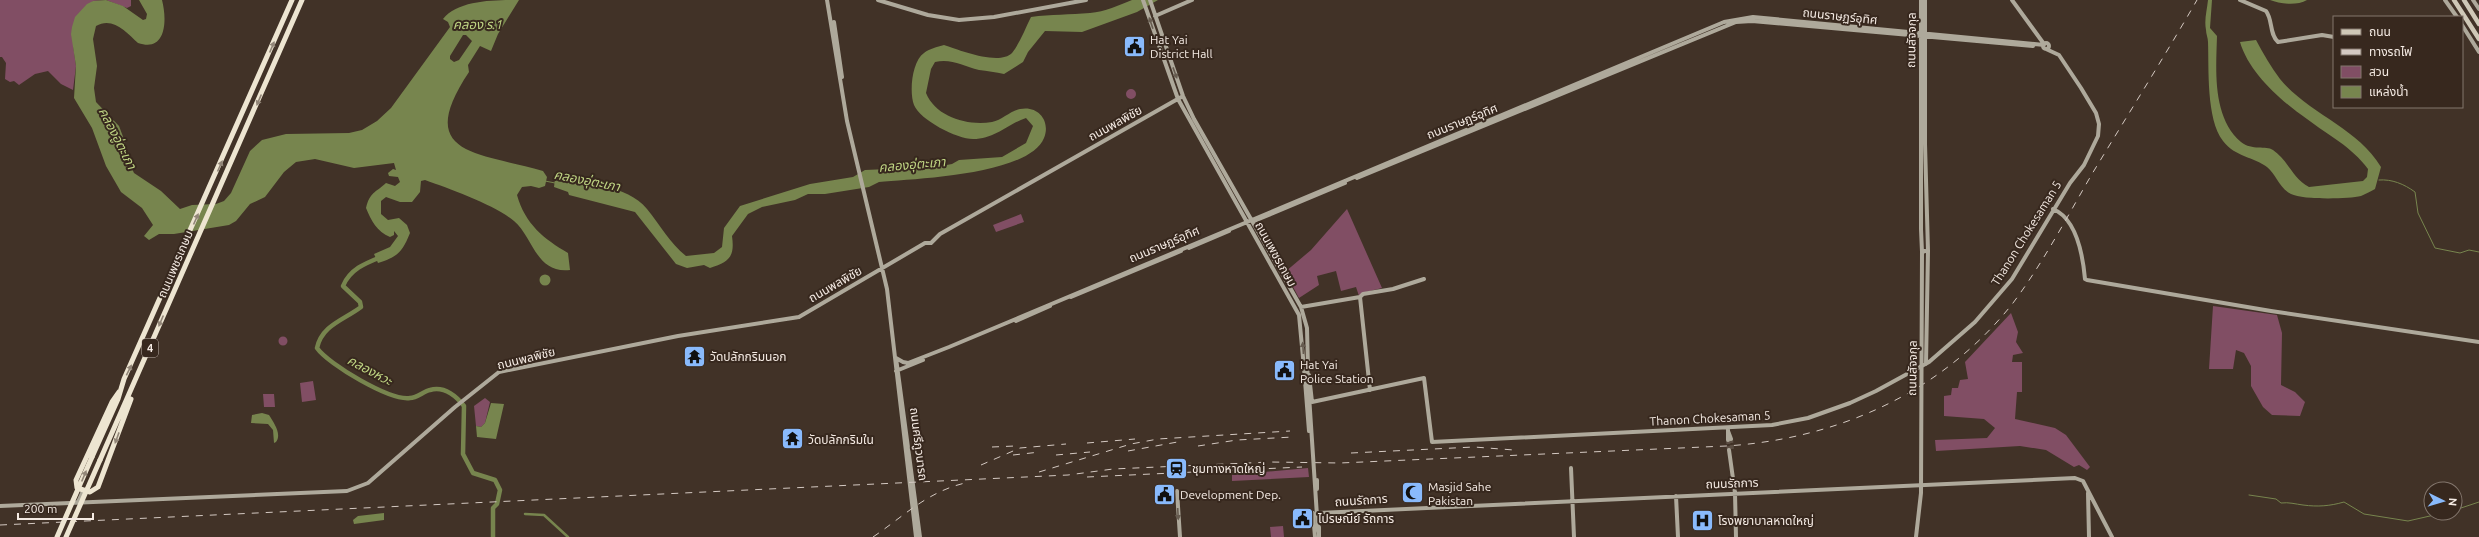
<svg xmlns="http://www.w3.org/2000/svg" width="2479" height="537" viewBox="0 0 2479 537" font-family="Ubuntu,'Noto Sans Thai',sans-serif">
<rect width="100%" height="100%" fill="#413227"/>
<path fill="#814e64" d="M0,0H131V6L127,8L106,0L93,1L73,45L76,66L73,90L61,84L48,71L35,74L19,85L14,81L10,82L5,79L6,63L2,57H0Z
M1126 94a5 5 0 1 1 10 0a5 5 0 1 1-10 0Z
M1347,209L1382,288L1362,293L1359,296L1356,287L1341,291L1336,271L1317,276L1319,285L1299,298L1285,272L1311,250Z
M1021,214L1024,222L996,232L993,225Z
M2213,306L2277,315L2282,333L2281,385L2295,392L2305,402L2300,416L2272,415L2263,407L2251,386V366L2244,353L2236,350L2233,369H2209Z
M2011,313L2018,332L2016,342L2023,353L2013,355L2012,362H2022V392H2017L2015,419L2055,428L2066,435L2090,467L2087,470L2079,465L2074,467L2046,450L2020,446L1936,451L1935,440L1987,438L1995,428L1984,419L1944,416V396L1951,395L1952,388H1958L1960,380L1968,379L1965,362Z
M278.5 341a4.5 4.5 0 1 1 9 0a4.5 4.5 0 1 1-9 0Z
M313,381L316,400L302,402L300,383Z
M263,394H274L275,407H264Z
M485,398L490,402L485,423L481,427L476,426L474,406Z
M1308,468L1309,477L1232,481V475Z
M1283,526L1284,537H1271L1270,527Z"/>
<path fill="#77854e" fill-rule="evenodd" d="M106,0L123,6L143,20L146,19L147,14L139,0H162C167,19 167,53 138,43C127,33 113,16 96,26L93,39L97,66L94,88L96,102L119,126L125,142L126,156L134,173L161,191L180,209L192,205L216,204L224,201L231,193L250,151L262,140L286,134L349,133L362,130L377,121L391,108L450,27L448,22L443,19C458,0 494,0 519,0L498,34L491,51L480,46L468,65L469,72C413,156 478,152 543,171L547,177L545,186L539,188L531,186L522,187L517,195C525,224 544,239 568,253L570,270C536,274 533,237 514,221C495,205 450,189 425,180L421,181L420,192L412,202H400L386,197L381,201V214L388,220L399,218L407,225L410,233C402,253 397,257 378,263L374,254L390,247L398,236L394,231V235L390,237C377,232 371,220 366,208C370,192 375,193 386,183L395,186L400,182L398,177L389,176L388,173L393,169L396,170L394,163L354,168L315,159L296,162L284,172L265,197L250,204L236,221L229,225L174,234H159L149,240L144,236L153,225L142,208L121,192L106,166L92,128L74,98L76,66L71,34L72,27L75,17L87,4L93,1ZM463,35H466L472,41L459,60L454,62L450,59V56Z
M1132,0H1158L1137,12L1082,32L1045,31L1028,52L1023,62L1004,74C996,72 987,71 979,70C963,66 951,58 935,62L931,69L926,93C936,117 967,126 992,122C1002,120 1010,111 1020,109C1038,105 1051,121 1044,138C1029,175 915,179 879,182L869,187L825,194H808L795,200L762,207L748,214L732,236C735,257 729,262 710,268L704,265L687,268L676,264L635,212L569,195L568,192L554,187L555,179C584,184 627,184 647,209C660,225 670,243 686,256L714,253L722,247L724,228L740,206L810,184L853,177L865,170L936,167L952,164L959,160L1002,157L1026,143L1033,126L1026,118C1007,124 995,139 973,139C957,139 920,120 914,105C909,92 912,61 924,53C929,49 937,47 944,45C959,50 999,66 1012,53C1020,43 1025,29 1031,17C1051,14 1070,15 1090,13C1105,12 1119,5 1132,0Z
M2208,0H2212L2210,28L2217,36C2216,70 2212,117 2241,142C2252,151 2266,145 2273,150C2288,160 2293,179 2309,187L2363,181L2367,177L2368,169C2351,146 2329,136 2307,119C2281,101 2249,73 2240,42L2256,40C2263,53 2271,67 2280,79C2309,114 2357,127 2381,167L2375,189C2371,191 2366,194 2361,196C2348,199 2303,200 2291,194C2279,188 2276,174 2267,167C2254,157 2235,157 2223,141C2206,119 2209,68 2208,42C2208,38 2206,34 2206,30C2204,20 2207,10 2208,0Z
M2270,0H2307C2297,6 2280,4 2270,0Z
M539.5 280a5.5 5.5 0 1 1 11 0a5.5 5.5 0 1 1-11 0Z
M491,403L504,404L496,439L477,437L476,426L481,427L485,423Z
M262,413L269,415C274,423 282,434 276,442L274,443L273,430L268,424L251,423L252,415Z
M384,513V520L354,524L353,520L358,516Z"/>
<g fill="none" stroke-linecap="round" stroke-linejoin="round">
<path stroke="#77854e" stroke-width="1" d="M2379,180C2392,179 2404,184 2415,192L2418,213L2435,248L2460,253L2469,250L2479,252
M545,181L555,183
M2249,495L2276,499L2281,503C2289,502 2295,504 2303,505C2318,507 2330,506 2344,502L2364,514L2408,521L2443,513
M2455,510L2479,502"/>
<path stroke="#77854e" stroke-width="2.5" d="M525,514L544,515L568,537"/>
<path stroke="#77854e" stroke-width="4.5" d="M381,257C366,263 350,269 343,286L360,302L361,307C344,320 322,325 317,348C328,364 390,401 410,398C417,398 424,391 430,390C444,386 456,396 464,406L463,454L473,473L495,480L500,490L497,504L493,508V537"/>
<path stroke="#5c4e43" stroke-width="4" stroke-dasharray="4 2" stroke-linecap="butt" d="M1731,439L1732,449
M1728,440L1729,450"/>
<path stroke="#aea99b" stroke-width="4" d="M827,0L847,121L887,289L916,537
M878,0L928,15L959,20L994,17L1086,0
M1143,0L1178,99L1299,315L1304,368
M1150,0L1183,96L1194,119L1301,307L1307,328L1308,368
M1921,0V229L1922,252L1925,251
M1925,0V144L1928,251L1926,364
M2012,0L2044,44
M2240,0L2266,11C2273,20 2269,34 2278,42L2322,35L2334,37
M2445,0L2457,17
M2473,0L2479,9
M1155,16L1192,0
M834,22L842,77
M2462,25L2479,52
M2043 46a3 3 0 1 1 6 0a3 3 0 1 1-6 0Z
M1357,178L1736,22L1752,21L2033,46
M2053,209C2077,219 2083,257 2085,279L2087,280L2271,311L2479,342
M1254,221L1345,183
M1189,248L1229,231
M1071,297L1181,251
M1360,297L1370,390
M1301,307L1360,297L1363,294L1393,289L1424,279
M1016,321L1050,306
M896,358L903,362L908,363L949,347L1724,22L1753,17L2044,45
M896,358L920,537
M896,371L923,360
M1309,375L1312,402L1424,378L1432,442L1772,425L1808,418L1850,403L1876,391L1929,362L1975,322L2012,279L2070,183L2084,165L2098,136L2099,124L2096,113L2081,88L2059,55L2046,49
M1728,431L1731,439
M1728,440V428
M1729,450L1735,493L1736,537
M1571,468L1574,537
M1317,480V489
M1177,491L1180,537
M2088,493L2089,537
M1676,496L1678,537
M78,502L83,491
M0,506L347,491L368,483L455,407L499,372L678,336L799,317L925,243H931L940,234L1183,96
M1313,513L1315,537
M1319,513L2075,478L2083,481L2112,537
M1319,527V537"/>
<path stroke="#cfc8b7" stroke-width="4.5" d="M2454,0L2479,39
M2464,0L2479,24"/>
<path stroke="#ede5d1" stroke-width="5" d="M119,392L112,402L76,480L77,488L90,492L98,487L131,399
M92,457L118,399L124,379L292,0
M100,460L302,0"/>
<path stroke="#d4c9c2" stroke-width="1" stroke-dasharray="7 7" stroke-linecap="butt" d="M1087,443L1135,439
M1198,446L1237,440L1293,437
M992,447L1015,446
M1128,451L1183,441
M1351,453L1474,447L1514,450
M1013,455L1040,452
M1056,455L1090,452
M981,465L1020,448L1066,444
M1039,472L1131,444L1158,439L1290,431
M1087,477L1302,467
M0,525L1068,475L1113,469L1270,462L1340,463L1726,446C1838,439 1943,392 2013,303C2043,263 2067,217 2092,174C2127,116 2163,59 2197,0
M873,537C904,516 927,492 965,483"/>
<path stroke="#aea99b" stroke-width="4" d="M1307,365L1318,531
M1304,368L1309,431
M1916,537L1921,493L1922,252"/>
<path stroke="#ede5d1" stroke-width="5" d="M57,537L92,457
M66,537L100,460"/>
</g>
<defs><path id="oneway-solid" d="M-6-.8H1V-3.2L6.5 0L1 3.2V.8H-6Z"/></defs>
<g fill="#675c50">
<use href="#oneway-solid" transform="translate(1151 23) rotate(-109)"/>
<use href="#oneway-solid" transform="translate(1175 73) rotate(70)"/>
<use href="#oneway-solid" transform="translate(1303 348) rotate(-94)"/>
<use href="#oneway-solid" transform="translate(1178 514) rotate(87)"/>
</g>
<g fill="#928678">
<use href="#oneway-solid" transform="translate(272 47) rotate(-67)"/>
<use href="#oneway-solid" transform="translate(259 100) rotate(113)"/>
<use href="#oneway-solid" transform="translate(220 166) rotate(-66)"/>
<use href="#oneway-solid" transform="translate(196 219) rotate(-66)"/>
<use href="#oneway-solid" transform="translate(161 321) rotate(113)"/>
<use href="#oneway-solid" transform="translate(129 370) rotate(-64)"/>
<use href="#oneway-solid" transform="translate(117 438) rotate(110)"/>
<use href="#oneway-solid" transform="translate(84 476) rotate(-67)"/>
</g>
<defs>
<symbol id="civic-square" viewBox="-11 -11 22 22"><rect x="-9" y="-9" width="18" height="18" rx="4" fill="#89bafc" stroke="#37281e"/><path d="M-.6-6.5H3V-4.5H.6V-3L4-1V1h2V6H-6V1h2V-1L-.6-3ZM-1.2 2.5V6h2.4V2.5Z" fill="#111"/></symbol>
<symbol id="temple-square" viewBox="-11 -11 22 22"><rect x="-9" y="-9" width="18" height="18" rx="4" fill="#89bafc" stroke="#37281e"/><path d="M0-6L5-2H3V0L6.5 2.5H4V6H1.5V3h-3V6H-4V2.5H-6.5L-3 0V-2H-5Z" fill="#111"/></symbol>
<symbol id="station-square" viewBox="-11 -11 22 22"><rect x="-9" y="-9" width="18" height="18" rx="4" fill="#89bafc" stroke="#37281e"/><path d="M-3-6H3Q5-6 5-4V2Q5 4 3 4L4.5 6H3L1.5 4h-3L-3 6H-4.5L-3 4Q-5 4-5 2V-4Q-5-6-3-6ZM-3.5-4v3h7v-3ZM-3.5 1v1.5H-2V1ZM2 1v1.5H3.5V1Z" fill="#111"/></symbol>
<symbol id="mosque-square" viewBox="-11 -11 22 22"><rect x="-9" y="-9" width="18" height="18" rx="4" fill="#89bafc" stroke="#37281e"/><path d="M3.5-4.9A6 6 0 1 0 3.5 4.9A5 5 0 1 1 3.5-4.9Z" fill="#111"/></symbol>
<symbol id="hospital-square" viewBox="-11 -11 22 22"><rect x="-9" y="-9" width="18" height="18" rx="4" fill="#89bafc" stroke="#37281e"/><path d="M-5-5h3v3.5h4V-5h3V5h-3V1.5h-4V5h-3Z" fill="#111"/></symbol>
</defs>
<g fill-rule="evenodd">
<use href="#civic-square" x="1122" y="34" width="25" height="25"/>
<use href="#temple-square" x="682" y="344" width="25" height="25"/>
<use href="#civic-square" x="1272" y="358" width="25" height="25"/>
<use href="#temple-square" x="780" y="426" width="25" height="25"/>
<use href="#station-square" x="1164" y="456" width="25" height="25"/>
<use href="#mosque-square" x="1400" y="480" width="25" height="25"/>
<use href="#civic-square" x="1152" y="482" width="25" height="25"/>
<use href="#civic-square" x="1290" y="506" width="25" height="25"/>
<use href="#hospital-square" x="1690" y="508" width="25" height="25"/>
</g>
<g text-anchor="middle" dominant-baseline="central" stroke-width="4" stroke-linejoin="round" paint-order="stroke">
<rect fill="#37281e" stroke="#bcb0a9" stroke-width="1" x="142" y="339" width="16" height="18" rx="3"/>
<g font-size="11" font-weight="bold" fill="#f5ebe4">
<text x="150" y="348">4</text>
</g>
<g font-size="12" fill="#f5ebe4" stroke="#37281e">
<text transform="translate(1840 16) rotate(6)">ถนนราษฏร์อุทิศ</text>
<text transform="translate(1911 40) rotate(-89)">ถนนสัจจกุล</text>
<text transform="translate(1462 121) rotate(-22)">ถนนราษฏร์อุทิศ</text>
<text transform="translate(1115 123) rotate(-29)">ถนนพลพิชัย</text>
<text transform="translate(2026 233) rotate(-58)">Thanon Chokesaman 5</text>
<text transform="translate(1164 244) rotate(-23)">ถนนราษฏร์อุทิศ</text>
<text transform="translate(1276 254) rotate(61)">ถนนเพชรเกษม</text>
<text transform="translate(175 264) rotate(-67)">ถนนเพชรเกษม</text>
<text transform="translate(835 284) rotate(-30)">ถนนพลพิชัย</text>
<text transform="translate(526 358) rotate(-14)">ถนนพลพิชัย</text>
<text transform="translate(1912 368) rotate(-89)">ถนนสัจจกุล</text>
<text transform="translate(1710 418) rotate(-3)">Thanon Chokesaman 5</text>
<text transform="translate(919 444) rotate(83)">ถนนศรีภูวนารถ</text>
<text transform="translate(1732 483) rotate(-2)">ถนนรัถการ</text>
<text transform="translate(1361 500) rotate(-4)">ถนนรัถการ</text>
</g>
<g font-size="12" fill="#f5ebe4" stroke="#37281e" text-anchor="start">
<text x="1150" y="39">Hat Yai<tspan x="1150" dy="14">District Hall</tspan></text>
<text x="710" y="356">วัดปลักกริมนอก</text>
<text x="1300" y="364">Hat Yai<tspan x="1300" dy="14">Police Station</tspan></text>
<text x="808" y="439">วัดปลักกริมใน</text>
<text x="1192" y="468">ชุมทางหาดใหญ่</text>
<text x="1428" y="486">Masjid Sahe<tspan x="1428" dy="14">Pakistan</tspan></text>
<text x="1180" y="494">Development Dep.</text>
<text x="1318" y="518">ไปรษณีย์ รัถการ</text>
<text x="1718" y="520">โรงพยาบาลหาดใหญ่</text>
</g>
<g font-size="13" font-style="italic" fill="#bfd583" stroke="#37281e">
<text x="478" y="24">คลอง ร.1</text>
<text transform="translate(118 138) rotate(63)">คลองอู่ตะเภา</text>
<text transform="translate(912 164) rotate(-5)">คลองอุ่ตะเภา</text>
<text transform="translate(587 180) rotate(11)">คลองอุ่ตะเภา</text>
<text transform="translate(370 370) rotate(28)">คลองหวะ</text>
</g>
</g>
<rect x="2333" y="16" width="130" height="92" fill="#37281e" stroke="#83766d"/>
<rect x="2341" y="29" width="20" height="6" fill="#cfc8b7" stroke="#83766d"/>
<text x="2369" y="36" font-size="12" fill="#f5ebe4">ถนน</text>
<rect x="2341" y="49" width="20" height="6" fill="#d4c9c2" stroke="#83766d"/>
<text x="2369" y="56" font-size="12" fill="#f5ebe4">ทางรถไฟ</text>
<rect x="2341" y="66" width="20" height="12" fill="#814e64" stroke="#83766d"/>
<text x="2369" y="76" font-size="12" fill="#f5ebe4">สวน</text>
<rect x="2341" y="86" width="20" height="12" fill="#77854e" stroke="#83766d"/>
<text x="2369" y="96" font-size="12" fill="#f5ebe4">แหล่งน้ำ</text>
<g transform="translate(2443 501) rotate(95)"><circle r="19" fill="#37281e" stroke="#83766d"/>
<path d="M0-3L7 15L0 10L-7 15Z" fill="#89bafc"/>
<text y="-6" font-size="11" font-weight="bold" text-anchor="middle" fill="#f5ebe4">N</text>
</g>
<path d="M18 513v6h75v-6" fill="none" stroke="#f5ebe4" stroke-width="2"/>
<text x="24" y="513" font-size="12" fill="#f5ebe4" stroke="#37281e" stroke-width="3" paint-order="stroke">200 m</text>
</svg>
